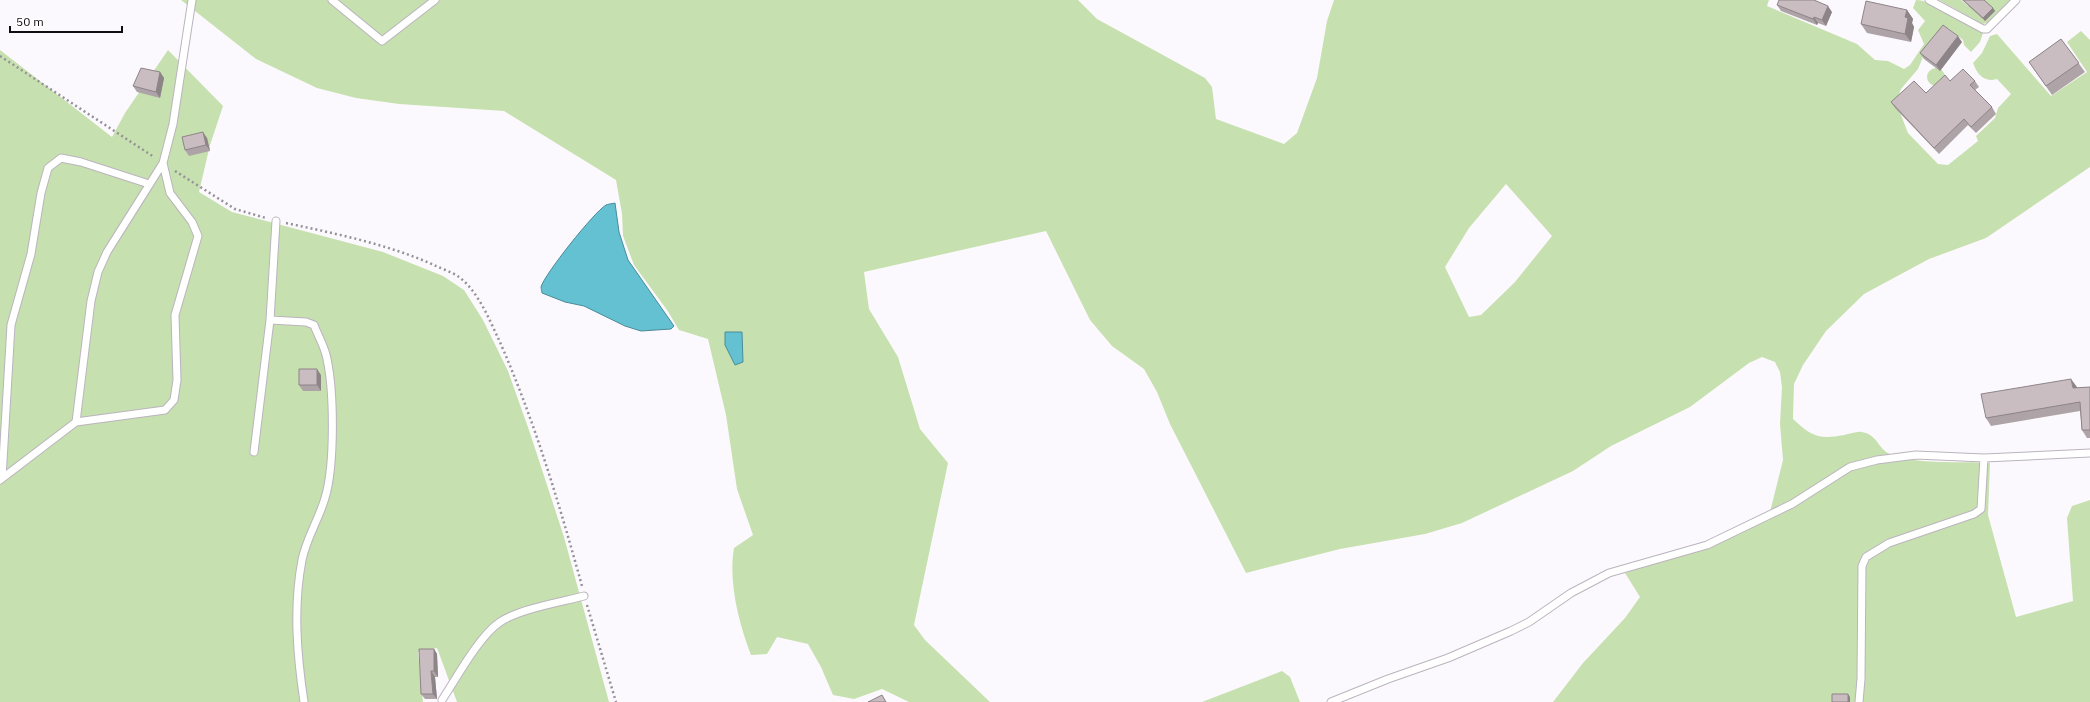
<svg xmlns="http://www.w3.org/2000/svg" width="2090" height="702" viewBox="0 0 2090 702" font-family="'IBM Plex Sans',sans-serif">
<rect width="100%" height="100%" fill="#fcf9fe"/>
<path fill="#c7e0af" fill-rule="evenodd" d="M181,0H1078L1097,19L1205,78L1212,87L1216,119L1284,144L1297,133L1317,78L1327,21L1334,0H1769L1767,6L1857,44L1875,60L1888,61L1904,69L1910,65L1924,44L1918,30L1925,21L1913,8L1916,0C1933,0 1968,23 1983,33L1980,42L1971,52L1964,45L1963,40L1948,28L1944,29L1923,57L1918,69L1901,89L1896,102L1908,133L1938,164L1948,165L1978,141L1976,136L1995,118L1998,108L2011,94L1997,79C1984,83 1977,74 1973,63L1982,53L1990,36L1997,34L2051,96L2087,72L2067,42L2081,31L2090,40V167L1986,238L1929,259L1864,294L1826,331L1803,365L1794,384L1793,419C1811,436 1819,440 1844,435C1850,434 1857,431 1862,432C1878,435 1878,449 1890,454C1915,465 1962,461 1990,463L1988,515L2016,617L2073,601L2067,518L2072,506L2090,500V702H1553L1583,663L1625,618L1640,597L1625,573L1655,563L1706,549L1768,520L1783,460L1780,424L1782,387L1780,372L1775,362L1762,357L1749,363L1690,407L1611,446L1573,471L1462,523L1425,534L1340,549L1246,573L1170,424L1157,392L1144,369L1112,346L1090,320L1046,231L864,272L869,309L898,357L920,429L948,463L914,625L925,640L990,702H909L882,689L854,699L833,695L821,667L808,644L777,637L767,654L751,655C739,624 728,582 734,548L753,535L737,489L726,415L708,339L679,330L667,310L634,265L623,236L622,214L616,180L504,111L399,104L356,98L317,88L256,59ZM1506,184L1552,236L1515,282L1481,315L1469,317L1445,267L1469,228Z
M1939,0H1961L1968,6L1973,0H2011L1987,23L1982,24Z
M0,50L112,137L125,113L168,50L223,106L210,145L199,192L232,212L383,252L443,276L464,290L483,320L508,371L530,433L564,537L609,702H457L437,648L418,652L423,702H0Z
M1927 77a9 9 0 1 1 18 0a9 9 0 1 1-18 0Z
M1282,671L1290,677L1300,702H1202Z"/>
<path fill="#63c1d2" stroke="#4a8b98" d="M615,203L619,232L628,260L674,326L671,329L641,331L625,326L584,306L565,302L542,293C542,293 541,288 541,287C544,275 594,212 606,205C608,204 611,204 615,203Z
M725,332H742L743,362L735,365L725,345Z"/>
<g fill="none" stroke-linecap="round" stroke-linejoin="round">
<defs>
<path id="service" d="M332,0L382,41L435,0
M1929,0L1983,29H1987L2016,0
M276,221L270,320L306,322L314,325C318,336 325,347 327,359C334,392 335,465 325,498C319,519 306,539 302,560C293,607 297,655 304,702
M76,422L165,410L174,400L177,380L175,315L198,236L192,222L170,193L163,163
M254,452L270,320
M2,478L11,325L31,254L41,193L48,168L61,158L81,162L149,184
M0,480L76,422L91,301L98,272L107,252L163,163L173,124L192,0
M442,700C456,679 479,636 500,622C519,609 561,602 584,596
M1331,702L1388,679L1448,658L1511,631L1529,622L1571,593L1609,573L1707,545L1792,504L1850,467L1877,460L1916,455L1984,458L2090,453
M1859,702L1861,679L1862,566L1866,557L1889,543L1974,514L1981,509L1984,458"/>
</defs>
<use href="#service" stroke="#bbb4be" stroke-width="9"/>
<path stroke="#959297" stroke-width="2.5" stroke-dasharray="2 3" stroke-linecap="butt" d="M0,56L154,157
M175,171L235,209L266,218
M286,223C337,234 387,244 434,265C442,269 452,272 459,277C478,291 489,319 499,340C534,419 559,503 582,586
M587,605L616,702"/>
<use href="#service" stroke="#fff" stroke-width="7"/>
</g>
<path fill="#aea3a7" d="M1962,0H1984L1993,8L1995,11L1985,21Z
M1777,5L1832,12L1826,26L1818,23L1817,25L1781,11Z
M1907,10L1913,19L1912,23L1914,27L1911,42L1867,33L1861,24Z
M2061,39L2085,72L2052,95L2029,62Z
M1962,42L1940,71L1924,59L1920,53Z
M160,72L164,78L160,98L137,92L133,86Z
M1950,81H1975L1979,87L1975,90L1992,107L1996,114L1976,133L1968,125L1939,154L1895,108L1891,102L1926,93Z
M207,138L210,151L189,156L185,150Z
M321,375V391H303L299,385Z
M2077,387V388L2090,387V438H2087L2082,430L2080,411L1991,426L1986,418Z
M434,649L437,654L438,677H435L437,699H425L421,694Z"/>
<path fill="#8d8488" d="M1828,6L1832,12L1826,26L1822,20Z
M1993,8L1995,11L1985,21L1983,18Z
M1907,10L1913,19L1912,23L1914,27L1911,42L1905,34V17Z
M1814,17L1818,23L1817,25L1813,19Z
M1958,36L1962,42L1940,71L1936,65Z
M160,72L164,78L160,98L156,92Z
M203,132L207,138L210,151L206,145Z
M317,369L321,375V391L317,385Z
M2071,379L2077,387L2079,396L2073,388Z
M434,649L437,654L438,677L434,671Z
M431,671L435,677L437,699L433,694Z
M1848,694L1850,697V702H1848Z"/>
<path fill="#cabdc2" stroke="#8d8488" d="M1779,0H1814L1828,6L1822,20L1814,17L1813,19L1777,5Z
M1963,0H1984L1993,8L1983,18Z
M1866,1L1907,10L1905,17L1908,18L1905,34L1861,24Z
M1943,25L1958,36L1936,65L1920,53Z
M2061,39L2079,63L2046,86L2029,62Z
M141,68L160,72L156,92L133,86Z
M1963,69L1975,81L1970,85L1992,107L1971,127L1964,119L1934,148L1891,102L1914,81L1926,93L1945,75L1950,81Z
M203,132L206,145L185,150L182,137Z
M299,369H317V385H299Z
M2071,379L2073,388L2090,387V430H2082L2080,402L1986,418L1981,394Z
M419,649H434V671H431L433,694H421Z
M1832,694H1848V702H1832Z
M882,695L886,702H868Z"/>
<path d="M10 26v6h112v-6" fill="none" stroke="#100d11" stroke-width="2"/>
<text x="16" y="26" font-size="12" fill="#100d11" stroke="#ffffff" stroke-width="3" paint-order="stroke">50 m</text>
</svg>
